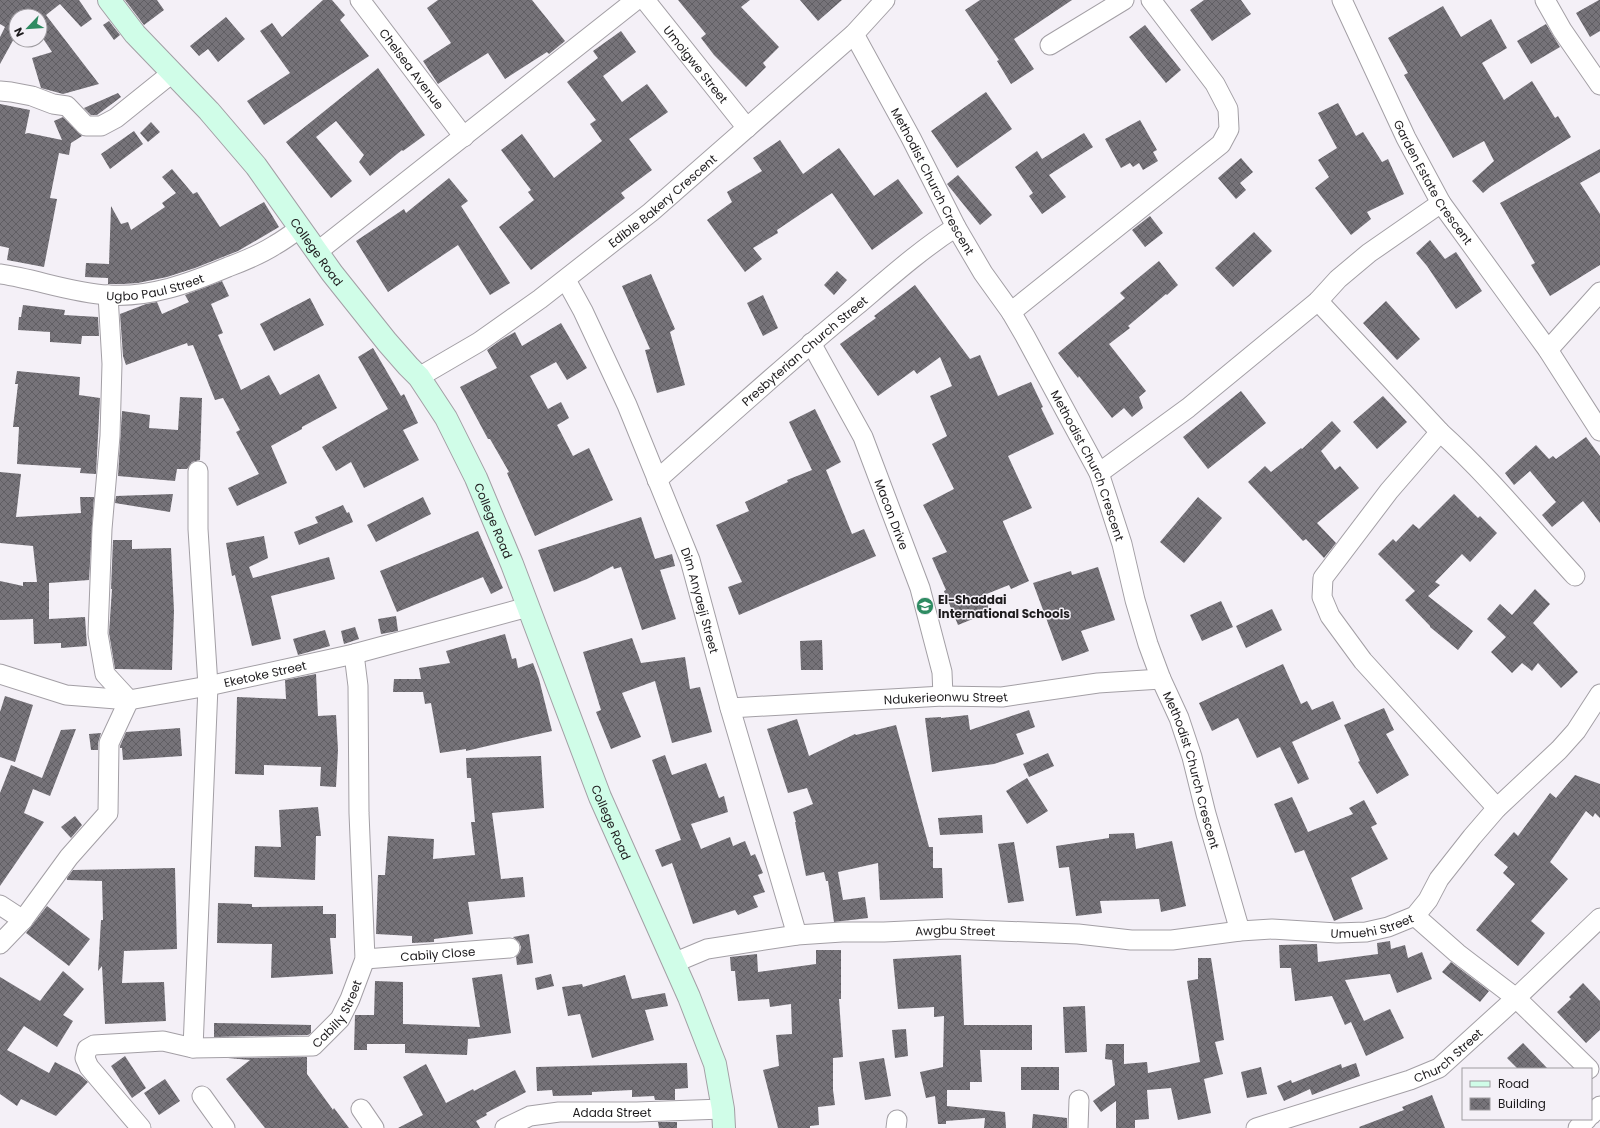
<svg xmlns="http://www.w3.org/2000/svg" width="1600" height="1128" viewBox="0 0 1600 1128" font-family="Poppins,sans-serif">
<defs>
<pattern id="building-cross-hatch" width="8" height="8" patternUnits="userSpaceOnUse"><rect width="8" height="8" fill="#767379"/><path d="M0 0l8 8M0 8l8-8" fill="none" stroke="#605e63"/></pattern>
</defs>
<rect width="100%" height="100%" fill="#f4f0f7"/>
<path fill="url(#building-cross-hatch)" d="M0,0H79L92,19L81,27L60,4L46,15L99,84L63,94L41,88L32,58L52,52L40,34V16H16V35L0,64V37L5,27L0,24Z
M125,0H157L164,10L144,25Z
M323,0H332L345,15L340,20L369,56L264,125L247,101L290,73L260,31L272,23L282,37Z
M438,0H532L565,41L549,54L547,52L505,79L488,53L438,84L423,61L451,43L427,8Z
M678,0H750L741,7L779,47L763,63L766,67L746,87L714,55L701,38L706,34Z
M800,0H842L818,21Z
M980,0H1072L1014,39L1034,69L1011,84L997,61L999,60L965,10Z
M1204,0H1241L1251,14L1212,41L1190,10Z
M1599,0H1600V31L1590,37L1576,13Z
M1443,6L1461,37L1491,19L1507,48L1482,63L1504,100L1532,81L1555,118L1558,116L1571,137L1490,187L1483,193L1472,181L1494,161L1484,141L1453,158L1404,75L1408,73L1388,38Z
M226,17L245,39L218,62L208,49L199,56L190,46Z
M109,21L120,35L114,40L103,25Z
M1546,24L1560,47L1531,64L1517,41Z
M1145,25L1181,70L1166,83L1129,37Z
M621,31L636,52L603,76L622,102L647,84L668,112L629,139L652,170L621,193L625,198L531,270L499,227L534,200L528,192L531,190L501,150L522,134L554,178L602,141L590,124L596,120L567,82L598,58L593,51Z
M378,68L425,135L403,151L402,150L370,176L359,162L364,155L336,121L316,137L352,181L331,198L286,142Z
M986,92L1012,129L957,168L931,131Z
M118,93L121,97L97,115H91L84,108Z
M1338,103L1356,136L1363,132L1382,162L1388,159L1404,194L1367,212L1371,219L1351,235L1315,188L1329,177L1318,160L1337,148L1318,113Z
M0,104L30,110L25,134L28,133L62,140L54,121L63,117L82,136L71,143L69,155L59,153L50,198L57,199L44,267L7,260L9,248L0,246Z
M1140,120L1157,150L1153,152L1158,161L1143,170L1139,163L1133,167L1130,163L1121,168L1105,139Z
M151,122L160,132L148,142L140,133Z
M134,131L143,144L110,169L101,154Z
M1084,133L1093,147L1049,175L1066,197L1042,214L1029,196L1033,193L1015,167L1037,151L1042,159Z
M780,140L803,174L839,148L874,196L898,179L923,213L872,250L832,193L777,230L778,233L753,248L762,259L745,272L707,220L732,202L727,192L762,171L753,158Z
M1600,149V172L1580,183L1600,214V265L1550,296L1531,265L1535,263L1500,203Z
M1241,158L1253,172L1240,183L1246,190L1236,199L1218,178Z
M172,169L193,194L197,192L220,227L264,202L279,227L238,251L195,268L167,277L138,283L123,284H108V278L85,277L86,263L109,264L111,206L121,224L128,222L131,230L165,207L162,203L176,193L162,177Z
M958,175L992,215L980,225L947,184Z
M449,178L468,201L461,206L510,283L490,295L458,245L388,292L356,241L404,209L406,213Z
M1150,216L1163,233L1145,247L1132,230Z
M1254,232L1272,251L1233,287L1215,268Z
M1430,240L1445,259L1456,252L1482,291L1456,309L1427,266L1416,253Z
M1159,261L1178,285L1167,295L1166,294L1128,326L1130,328L1109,344L1146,391L1139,397L1143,408L1132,417L1124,408L1112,418L1079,376L1078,378L1058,353L1125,298L1120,293Z
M837,271L847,280L834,295L824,285Z
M651,274L675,329L670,332L685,385L657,393L645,350L650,349L622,286Z
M222,281L229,296L211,304L223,333L218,335L241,390L269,375L280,395L319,374L337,408L302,427V429L271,446L287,483L237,506L228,488L259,474L236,432L240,430L223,398L215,400L193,345L188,346L187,343L126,365L123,356L120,314L146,304L157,302L162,314L189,302L185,295Z
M915,285L970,359L980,355L998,396L1031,382L1043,407L1041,408L1054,434L1008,456L1032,508L1003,521V522L1029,581L1011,589L1009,585L984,595L990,612L958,625L944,591L946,590L932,558L947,552L923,505L954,489L932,444L947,436L930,396L952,386L940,357L917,374L914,370L878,396L840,344L876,318L874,316Z
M763,295L778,328L763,336L747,303Z
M310,298L324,325L274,351L260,324Z
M1386,301L1420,339L1397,360L1363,323Z
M23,305L65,310L64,315L98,317L99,336H82L81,344L50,342V332L18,330L19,317H21Z
M561,323L587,368L567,380L556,362L530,376L548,409L561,402L569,418L557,425L573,456L589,448L613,500L535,536L507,473L509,472L490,439H488L460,387L497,368L487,350L501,340L515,332L522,346Z
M373,348L401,396L404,394L418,423L403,430L419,460L364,488L351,462L336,471L322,447L388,409L358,357Z
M17,371L80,377L79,395L100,398L96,474L80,473L81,468L17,464L19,427H13L18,384H15Z
M1241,391L1266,423L1208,469L1183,437Z
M1383,396L1407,422L1377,449L1353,422Z
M180,397L202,398L200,460L192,462L187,469H177L175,481L118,476L122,411L150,415L149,428L178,430Z
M815,409L841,462L826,470L852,534L864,529L876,556L739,615L728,587L742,582L716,525L749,511L745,502L788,482L787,480L812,470L789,422Z
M1332,421L1341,431L1321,451L1335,470L1340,466L1359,488L1317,523L1336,543L1324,558L1306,539L1303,541L1248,482L1265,466L1271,472L1301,448L1302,449Z
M1586,437L1600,456V523L1583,501L1552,527L1542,515L1556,502L1530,471L1514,485L1505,473L1536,445L1549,459L1553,456L1556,459Z
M0,472L21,474L16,517L81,513L80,497H94L89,580L49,583V619L85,617L87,646L61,648V643L34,644L33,619L0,620V581L23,586V582H37L33,546L0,543Z
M173,494L170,512L115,503L116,496Z
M1454,494L1478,518L1480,516L1497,533L1470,562L1462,554L1435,582L1440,585L1428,596L1473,631L1458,650L1430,627V626L1405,600L1415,591L1378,554L1393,539L1396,542L1413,524L1419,529Z
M423,497L431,514L376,542L367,525Z
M1198,497L1222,518L1184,563L1160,542Z
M343,505L347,513L349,512L353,522L299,545L294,532L318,523L315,517Z
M641,517L655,559L672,554L675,566L660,570L676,619L642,630L621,567L614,569L613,566L587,579L554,592L538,550Z
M478,531L503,588L491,594L483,577L397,612L380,571Z
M264,536L268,558L249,567L253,578L329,557L335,579L271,596L281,639L252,646L235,575L232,576L226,543Z
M113,540H132V549L171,548L174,611L172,670L115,669L109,633L112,589H111Z
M1098,567L1115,620L1081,631L1089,651L1062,661L1033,583L1071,571L1072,575Z
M1535,589L1550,604L1533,623L1578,672L1561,688L1538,663L1532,671L1522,663L1512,673L1491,652L1506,637L1487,619L1500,604L1512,615Z
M1221,601L1233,627L1202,641L1190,615Z
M1272,609L1282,630L1246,648L1236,626Z
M396,616L398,631L381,634L378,619Z
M355,627L359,639L344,644L341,631Z
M325,630L330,646L298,655L293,639Z
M505,634L512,659L516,658L518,668L533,663L539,679L552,731L466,751V749L440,753L431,703L425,704L423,692H393L394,679H421L419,668L450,663L446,651Z
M632,638L641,663L685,657L690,689L700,687L712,732L672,743L655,681L622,693L641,737L611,749L596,712L601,710L583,652Z
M822,640L823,670H801L800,641Z
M1283,664L1301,704L1307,701L1312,710L1333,701L1341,719L1292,742L1309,779L1298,784L1280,747L1257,758L1238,718L1212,731L1199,703Z
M316,674L318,716L336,715L338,750L336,787L320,786L321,767L264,765V775L235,774L237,697L286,699L285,680Z
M5,696L33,705L15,762L0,757V712Z
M1384,708L1394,730L1386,734L1409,775L1377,794L1358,762L1360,761L1344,725Z
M1029,710L1035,727L1016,734L1024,754L994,764L932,772L925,718L941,717V718L968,715L970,730Z
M797,719L809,756L855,734L856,735L896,725L929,847H933V868H942L943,898L880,900L878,863L838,872L843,900L865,897L868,918L834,922L828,881H826L824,872L806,876L795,822H796L793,812L813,804L807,788L788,793L767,729Z
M180,728L182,756L123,760L122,748H120V746L126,732Z
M76,729L50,796L33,789L24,813L44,822L0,886V793L11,765L42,778L61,730Z
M101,733L98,743V750H91L89,734Z
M1048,753L1054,766L1029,777L1023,764Z
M665,755L672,775L706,763L719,798L724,796L728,812L691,824L701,849L730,837L733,846L745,841L751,856L755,854L763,873L758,875L765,892L753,896L758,907L738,915L735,910L693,924L672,863L662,867L655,850L681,840L652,760Z
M541,756L544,808L492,813L501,879L523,877L525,897L468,902L473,934L434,939V942L412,943V936L376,934L378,875H385L388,836L434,839L433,859L475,855L471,822H475L471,778H467L466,758Z
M1575,775L1600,784V818L1595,813L1593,817L1586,811L1550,862L1568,879L1531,921L1545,933L1518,966L1476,930L1515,884L1503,873L1508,867L1494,855L1514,832L1518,836L1550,793L1556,798Z
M1027,778L1048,811L1027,824L1006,791Z
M1292,797L1308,832L1353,814L1349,808L1364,800L1377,824L1371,827L1388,859L1351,878L1363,909L1334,921L1304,850L1295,853L1274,804Z
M318,807L321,836H316L315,880L254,877L255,846L281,847L279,810Z
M982,815L983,833L940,835L938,818Z
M75,816L82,825L71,838L61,827Z
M1134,833L1136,849L1172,841L1186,906L1161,912L1159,899L1100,901L1102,913L1076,916L1069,867L1059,868L1056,846L1109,838V834Z
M1014,842L1024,901L1008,903L998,844Z
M175,868L177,949L124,951L122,983L164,982L166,1021L105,1024L102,966L98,971L101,920H103L102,881L67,880V878L73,870Z
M218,903L252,904V907L323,906V914H336V938H330L333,974L271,978L272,944L217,943Z
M47,906L90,939L69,966L26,933Z
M529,934L533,963L517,965L516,957L520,952L521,947L519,942L513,937Z
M1390,941L1391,949L1405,945L1408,958L1422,952L1432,979L1397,993L1390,974L1345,980L1364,1021L1390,1009L1404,1038L1366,1056L1351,1022L1345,1025L1332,996L1295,1001L1291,968H1280L1279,945L1317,944L1318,962L1378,954L1377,943Z
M816,950H841V999H839L843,1057L833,1058V1090L835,1105L818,1107L819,1125L810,1126V1128H778L763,1070L779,1066L776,1035L792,1034L791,1004L770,1007L769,999L738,1001L735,971H731L730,957L757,954L758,972L816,964Z
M961,955L964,1025H1032V1050H980L982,1082H970V1090H947V1106L1005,1112L1006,1128H984L985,1118L946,1121V1124H938L935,1096L926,1098L920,1072L943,1067L944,1016L934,1017V1007L898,1009L893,959Z
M1198,958H1211L1224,1040L1215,1042L1223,1074L1204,1079L1211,1113L1178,1120L1171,1088L1147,1090L1149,1119L1135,1120V1128H1116V1101L1101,1112L1093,1101L1115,1085L1112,1060L1105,1059L1106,1044H1124V1064L1147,1062L1148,1073L1200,1062L1187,981L1198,979Z
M1451,962L1489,991L1480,1002L1442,972Z
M63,971L84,989L63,1015L73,1021L57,1047L24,1026L7,1050L49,1073L55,1062L80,1075L88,1082L56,1116L21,1099L17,1106L0,1094V977L40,1001Z
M502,974L511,1033L468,1039L467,1055L405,1053V1044H367V1050H354L355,1015H374L375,981L403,982V1024L480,1027L472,978Z
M551,974L554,986L537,990L535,978Z
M625,975L632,999L665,993L668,1006L645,1010L654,1040L592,1058L580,1014L568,1016L562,987L582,984L583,987Z
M1583,983L1600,1001V1030L1586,1043L1557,1012L1571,999L1569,997Z
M1085,1006L1087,1052L1065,1053L1063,1007Z
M214,1023L311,1025V1033L308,1035L214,1037Z
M906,1029L908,1056L895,1058L892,1030Z
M1523,1043L1548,1069H1518L1507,1058Z
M125,1056L146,1088L132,1098L111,1066Z
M307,1057V1074L333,1110L334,1108L349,1128H265L226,1079L250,1060L228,1058Z
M884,1058L891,1096L865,1100L859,1062Z
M687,1063L688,1088L675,1089V1100H655L654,1096L632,1097V1090L592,1092V1095L553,1096L552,1090L537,1091L536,1067Z
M1356,1063L1360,1076L1312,1095L1310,1089L1284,1101L1277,1086L1291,1080L1292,1083L1341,1064L1342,1068Z
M426,1064L446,1103L473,1089L474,1091L515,1070L526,1092L486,1113L487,1115L476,1121L480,1128H398L423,1115L403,1077Z
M1021,1067H1059V1090H1021Z
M1261,1067L1267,1094L1247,1098L1241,1072Z
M165,1079L180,1101L159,1115L144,1093Z
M1432,1095L1445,1128H1360L1359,1127L1404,1110L1402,1107Z
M1033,1114L1067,1118V1128H1032Z
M658,1122H677V1128H659Z"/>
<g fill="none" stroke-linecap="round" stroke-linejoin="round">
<defs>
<g id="minor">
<path id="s1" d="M360,0L464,137"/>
<path id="s2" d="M645,0L747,128"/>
<path id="s3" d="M1342,0L1406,138L1441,203L1548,350L1600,431"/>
<path d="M1545,0L1562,30L1600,85"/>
<path id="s4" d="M854,34L911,138L956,227L983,273L1011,312L1025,336L1099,473L1122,544L1135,600L1148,644L1161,679L1179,718L1192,757L1206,814L1240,931"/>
<path d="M1050,45L1124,0"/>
<path d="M0,91L11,92L32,96L53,104L67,106L86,126H101L116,118L172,73"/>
<path d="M317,252L636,0"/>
<path id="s5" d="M0,274C36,279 71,293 108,295C150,298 190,283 228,267C244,261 261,254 275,245C284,240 292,234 300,228"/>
<path id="s6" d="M566,280L583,311L627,405L690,560L730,708L797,935"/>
<path d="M1318,301L1440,432C1489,476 1530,527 1575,576"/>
<path d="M1011,312L1221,144L1229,129L1228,109L1215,84L1151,0"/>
<path id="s7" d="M811,343L863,437L920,588L942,672L943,696"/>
<path d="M1548,350L1600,292"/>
<path id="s8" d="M419,377L479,342L540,299L651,212L854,34L885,0"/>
<path d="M1440,432L1389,491L1323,578L1322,597L1330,616L1363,661L1497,808"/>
<path d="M1099,473L1188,408L1318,301L1338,279L1369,253L1441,203"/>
<path id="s9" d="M657,480C723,421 788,362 856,306C889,278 920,250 956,227"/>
<path id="s10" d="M0,674L66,695L129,700L208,686L354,654L528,607"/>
<path id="s11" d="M730,708L943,696L1002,697L1098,683L1161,679"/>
<path d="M0,905L23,920"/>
<path d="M1415,916L1457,953L1516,998L1589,1069"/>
<path d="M0,944L23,920L69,857L108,813L109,743L129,700L105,674L98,634L102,529L110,436L112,364L108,295"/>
<path id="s12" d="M365,959L510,948"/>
<path id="s13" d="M675,966L683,959L707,949L797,935L842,932H884L948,929L1078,934L1131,940H1172L1240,931L1272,929L1337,933L1366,932L1388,927L1415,916L1428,900L1439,879L1472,837L1497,808L1559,750L1576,731L1600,694"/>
<path d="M193,1048L208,686L198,529V471"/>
<path d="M202,1096L225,1128"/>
<path d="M361,1109L374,1128"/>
<path d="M1591,1115L1600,1106"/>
<path id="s14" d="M141,1128L89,1067L85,1058L87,1049L94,1045L163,1041L193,1048L313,1046L340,1019L350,999L365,959L359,813L358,686L354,654"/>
<path id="s15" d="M505,1128L530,1116L559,1112H637L723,1109"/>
<path d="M896,1128L897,1120"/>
<path d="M1078,1128L1079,1100"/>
<path id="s16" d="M1256,1128L1410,1080L1439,1068L1516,998L1600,918"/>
<path d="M1578,1128L1587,1119"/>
</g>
<g id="secondary">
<path id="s17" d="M109,0L135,34L209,111L256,166L332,273L387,342L408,366L419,377L446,418L476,478L512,564L600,797L689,997L715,1064L723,1109L724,1128"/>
</g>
</defs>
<use href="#minor" stroke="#a39fa5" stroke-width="21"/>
<use href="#secondary" stroke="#a39fa5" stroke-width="24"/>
<use href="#minor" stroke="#fff" stroke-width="19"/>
<use href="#secondary" stroke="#d0fde8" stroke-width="22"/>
</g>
<defs>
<symbol id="school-disc" viewBox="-11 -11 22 22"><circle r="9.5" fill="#2e8b62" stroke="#f4f0f7"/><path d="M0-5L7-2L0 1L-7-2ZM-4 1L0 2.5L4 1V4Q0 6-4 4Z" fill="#fff"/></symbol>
</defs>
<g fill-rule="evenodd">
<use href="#school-disc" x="915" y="596" width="20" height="20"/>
</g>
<g text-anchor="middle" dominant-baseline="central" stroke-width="3" stroke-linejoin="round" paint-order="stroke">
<g font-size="12" fill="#1d1b1d" stroke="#f4f0f7">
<text stroke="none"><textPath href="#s2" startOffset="82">Umoigwe Street</textPath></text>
<text stroke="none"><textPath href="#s1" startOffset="86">Chelsea Avenue</textPath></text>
<text stroke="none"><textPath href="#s4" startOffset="167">Methodist Church Crescent</textPath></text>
<text stroke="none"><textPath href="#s3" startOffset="204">Garden Estate Crescent</textPath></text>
<text stroke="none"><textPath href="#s8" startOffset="301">Edible Bakery Crescent</textPath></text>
<text stroke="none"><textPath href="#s17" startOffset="327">College Road</textPath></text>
<text stroke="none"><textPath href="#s5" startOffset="158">Ugbo Paul Street</textPath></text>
<text stroke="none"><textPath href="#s9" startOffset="196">Presbyterian Church Street</textPath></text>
<text stroke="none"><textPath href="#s4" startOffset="492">Methodist Church Crescent</textPath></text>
<text stroke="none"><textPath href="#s7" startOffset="190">Macon Drive</textPath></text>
<text stroke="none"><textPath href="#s17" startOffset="651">College Road</textPath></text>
<text stroke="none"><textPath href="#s6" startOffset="348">Dim Anyaeji Street</textPath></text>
<text stroke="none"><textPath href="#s10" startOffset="271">Eketoke Street</textPath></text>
<text stroke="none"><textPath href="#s11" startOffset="216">Ndukerieonwu Street</textPath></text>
<text stroke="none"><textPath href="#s4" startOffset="815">Methodist Church Crescent</textPath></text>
<text stroke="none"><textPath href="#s17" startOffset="975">College Road</textPath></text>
<text stroke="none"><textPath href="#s13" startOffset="705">Umuehi Street</textPath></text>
<text stroke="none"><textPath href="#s13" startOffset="286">Awgbu Street</textPath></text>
<text stroke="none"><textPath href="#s12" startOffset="73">Cabily Close</textPath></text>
<text stroke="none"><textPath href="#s14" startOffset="368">Cabilly Street</textPath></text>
<text stroke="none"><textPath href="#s16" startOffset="207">Church Street</textPath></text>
<text stroke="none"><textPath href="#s15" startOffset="110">Adada Street</textPath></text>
</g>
<g font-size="12" font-weight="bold" fill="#1d1b1d" stroke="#f4f0f7" text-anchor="start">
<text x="938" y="599">El-Shaddai<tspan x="938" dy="14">International Schools</tspan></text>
</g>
</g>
<rect x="1462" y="1068" width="130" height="52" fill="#f4f0f7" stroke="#9e9ba0"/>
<rect x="1470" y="1081" width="20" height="6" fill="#d0fde8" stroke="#9e9ba0"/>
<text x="1498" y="1088" font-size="12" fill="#1d1b1d">Road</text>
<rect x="1470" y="1098" width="20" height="12" fill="url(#building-cross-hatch)" stroke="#9e9ba0"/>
<text x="1498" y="1108" font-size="12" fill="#1d1b1d">Building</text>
<g transform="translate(28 28) rotate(245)"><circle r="19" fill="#f4f0f7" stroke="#9e9ba0"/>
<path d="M0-3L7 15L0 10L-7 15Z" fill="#2e8b62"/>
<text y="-6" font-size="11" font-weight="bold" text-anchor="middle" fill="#1d1b1d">N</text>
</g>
</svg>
